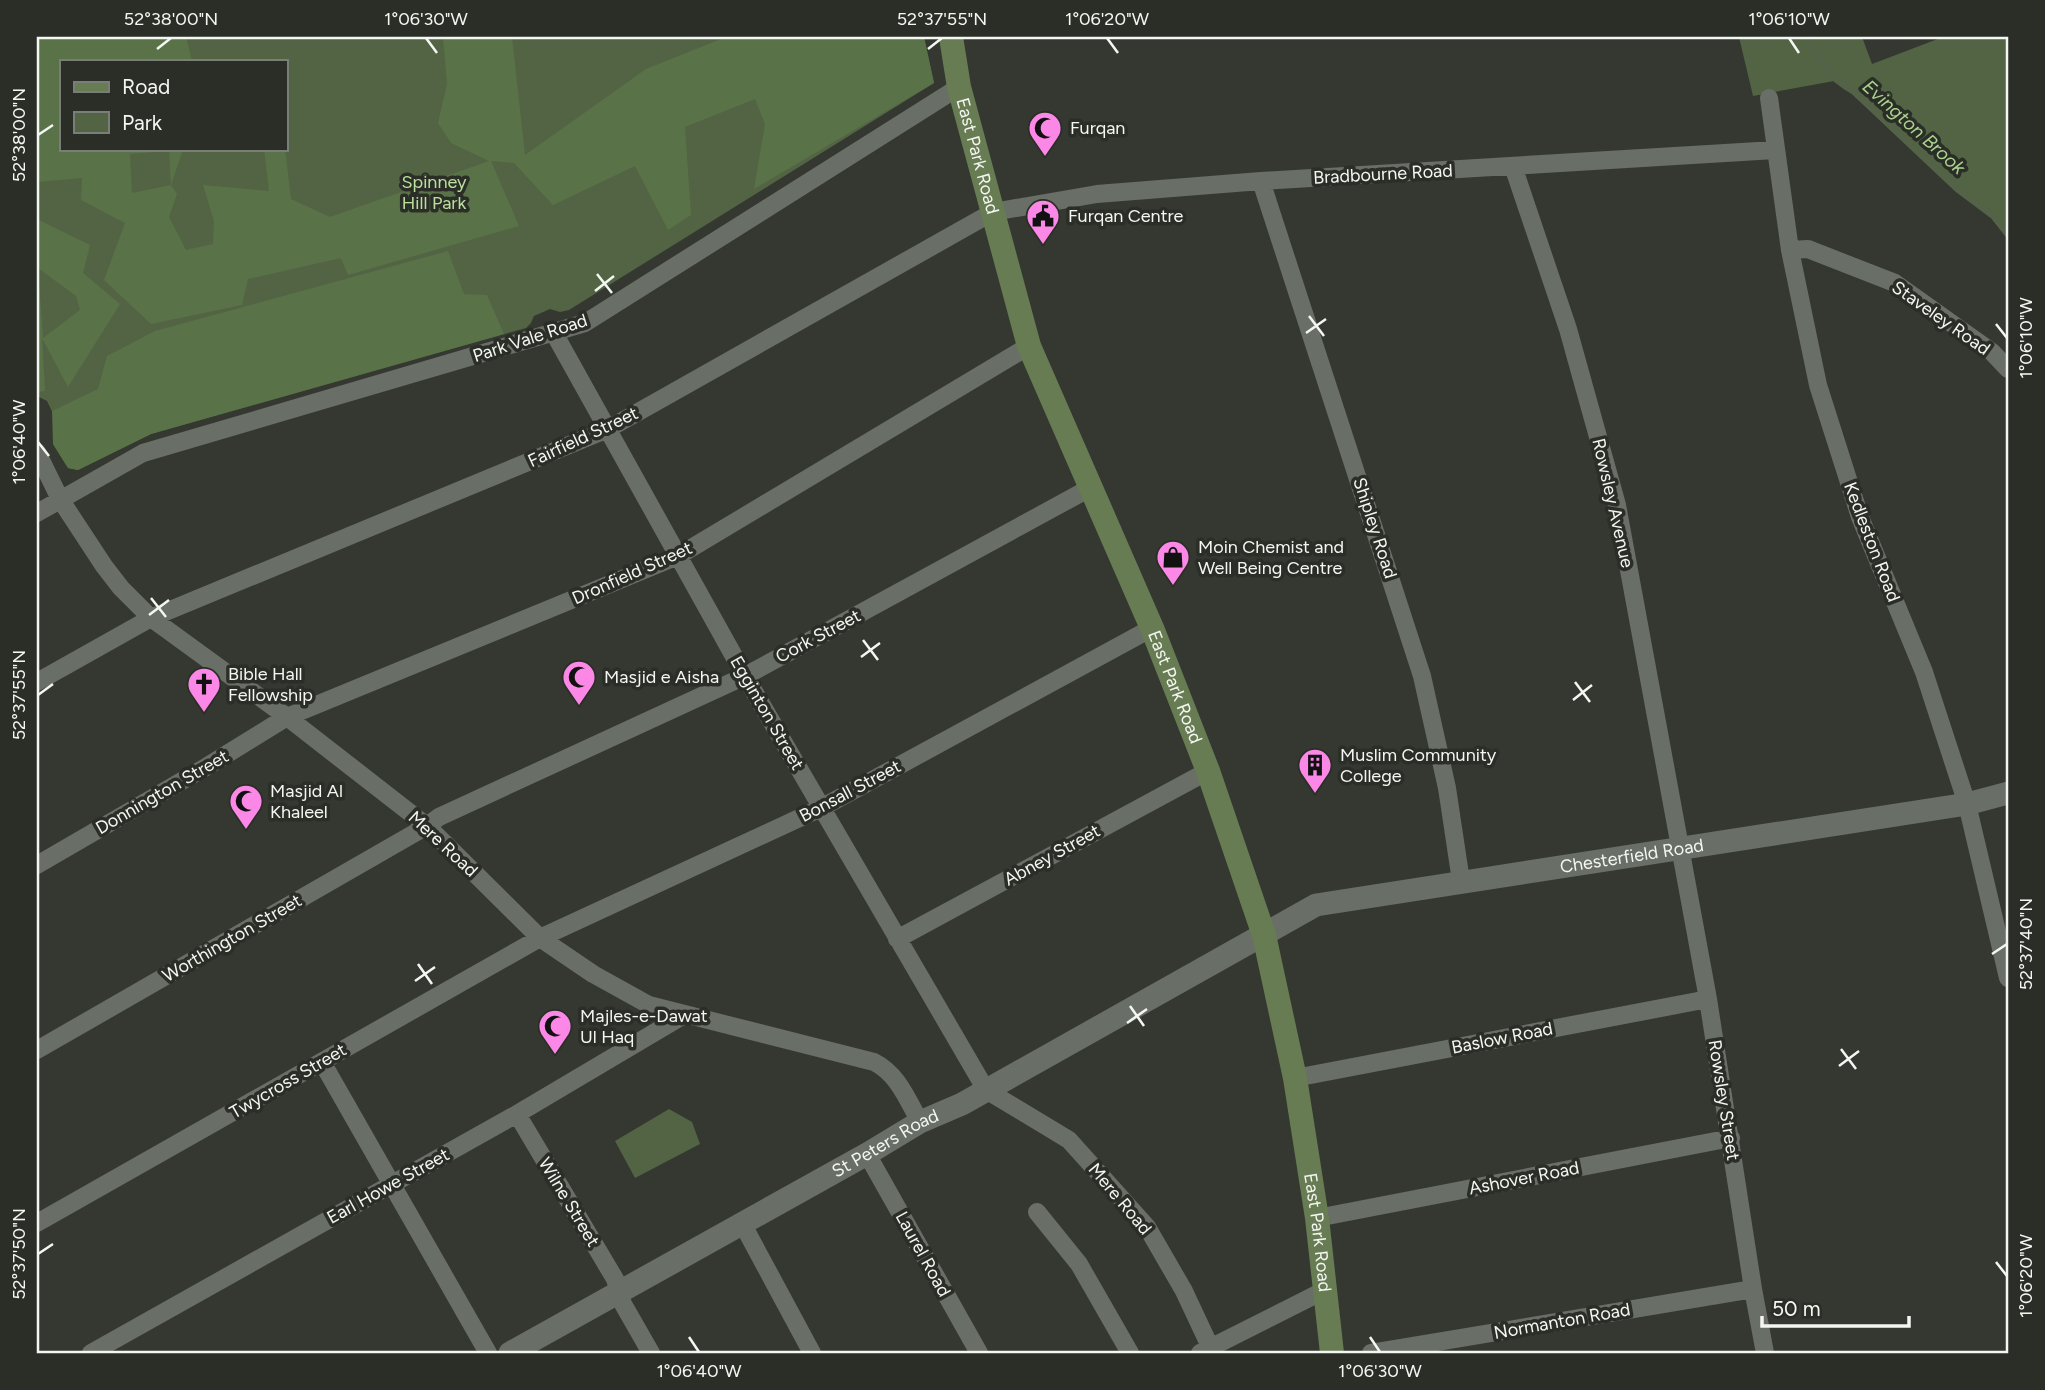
<svg xmlns="http://www.w3.org/2000/svg" width="2045" height="1390" viewBox="0 0 2045 1390" font-family="Figtree,sans-serif">
<rect width="100%" height="100%" fill="#343831"/>
<path fill="#526444" fill-rule="evenodd" d="M37,37H924L934,83L569,310L560,312L550,309L534,316L531,323L526,328L151,434L78,470L68,468L53,444V438L58,424L47,401L37,396ZM61,61H285V149H61Z
M1739,37H1862L1872,64L1943,37H2008V235L1993,216L1957,189L1854,92L1834,81L1753,96Z
M669,1109L692,1122L700,1144L635,1178L615,1141Z"/>
<path fill="#5a7248" fill-rule="evenodd" d="M37,37H186L192,61H61V149H183L171,185L177,194L169,217L186,250L213,244L214,221L203,185L269,191L264,149L285,148L291,199L330,217L489,161L451,143L438,123L447,84L443,37H512L525,155L646,69L721,39L730,37H924L934,83L754,189L765,124L755,99L685,127L691,215L668,230L635,166L553,205L514,163L491,161L519,226L348,275L341,258L248,279L242,305L151,324L104,280L125,223L81,200L82,178L37,182ZM169,151L171,185L132,193L130,154Z
M37,219L90,245L83,273L120,304L68,387L42,338L45,391L37,392ZM38,268L76,296L80,310L43,338Z
M448,251L464,294L487,295L504,334L151,434L78,470L68,468L53,444L52,411L98,389L107,356L155,331Z"/>
<g fill="none" stroke-linecap="round" stroke-linejoin="round">
<path stroke="#546248" stroke-width="6" d="M1809,37C1822,65 1826,76 1854,92L1957,189L1993,216L2008,235"/>
<path stroke="#696e66" stroke-width="18" d="M1769,98L1790,250L1818,385L1860,517L1924,672L1967,804L2008,978
M1513,166L1568,329L1617,505L1708,999L1753,1289L1765,1353
M1261,181L1422,676L1447,788L1461,881
M1790,250L1808,249L1895,283L1992,352L2008,369
M554,333L745,676L986,1090L1069,1140L1147,1227L1184,1291L1213,1353
M37,452L60,499L104,566L121,588L151,618L287,717L427,826L540,938L593,974L649,1005L874,1062C898,1074 907,1099 920,1122
M37,513L143,453L585,323L959,87
M37,682L151,618L608,429L993,212L1097,194L1261,181L1775,150
M37,865L206,767L287,717L678,556L1029,346
M897,939L1208,771
M37,1050L427,826L439,817L745,676L1090,488
M322,1062L488,1353
M1295,1078L1708,999
M517,1114L615,1279L623,1304L651,1353
M867,1154L979,1353
M1037,1212L1079,1264L1130,1353
M1317,1218L1731,1138
M37,1223L540,938L821,808L1152,628
M742,1223L812,1353
M91,1353L517,1114L684,1015
M1200,1353L1325,1290
M1371,1353L1753,1289"/>
<path stroke="#696e66" stroke-width="23" id="s1" d="M510,1353L867,1154L920,1122L962,1104L1316,905L1967,804L2008,793"/>
<path stroke="#687c53" stroke-width="24" id="s2" d="M951,37L959,87L1029,346L1152,628L1208,771L1264,935L1295,1078L1317,1218L1332,1353"/>
</g>
<path fill="none" stroke="#f3f6f1" stroke-width="2.5" d="M426,38L437,53M1107,38L1118,53M1789,38L1799,53M157,49L171,38M928,49L942,38M38,135L53,125M597,274L612,293M595,291L614,276M1309,316L1324,336M1996,324L2007,338M1306,333L1326,319M38,442L49,456M151,598L166,617M149,615L169,600M863,640L878,660M861,657L880,643M1575,682L1590,702M38,695L53,684M1573,700L1592,685M1992,954L2007,944M418,964L432,984M415,981L435,967M1130,1006L1144,1026M1127,1023L1147,1009M1841,1049L1856,1069M1839,1066L1859,1051M38,1254L53,1244M1996,1262L2007,1276M689,1337L699,1352M1370,1337L1380,1352"/>
<defs>
<symbol id="mosque-pin" viewBox="-11 -11 22 30"><path d="M0 17L-7.5 6A9.5 9.5 0 1 1 7.5 6Z" fill="#fb87e6" stroke="#2a2e27"/><path d="M3.5-4.9A6 6 0 1 0 3.5 4.9A5 5 0 1 1 3.5-4.9Z" fill="#111"/></symbol>
<symbol id="civic-pin" viewBox="-11 -11 22 30"><path d="M0 17L-7.5 6A9.5 9.5 0 1 1 7.5 6Z" fill="#fb87e6" stroke="#2a2e27"/><path d="M-.6-6.5H3V-4.5H.6V-3L4-1V1h2V6H-6V1h2V-1L-.6-3ZM-1.2 2.5V6h2.4V2.5Z" fill="#111"/></symbol>
<symbol id="shop-pin" viewBox="-11 -11 22 30"><path d="M0 17L-7.5 6A9.5 9.5 0 1 1 7.5 6Z" fill="#fb87e6" stroke="#2a2e27"/><path d="M-5-2.5h2.3a2.7 3.5 0 0 1 5.4 0H5L5.5 6h-11ZM-1.5-2.5h3a1.5 2.3 0 0 0-3 0Z" fill="#111"/></symbol>
<symbol id="church-pin" viewBox="-11 -11 22 30"><path d="M0 17L-7.5 6A9.5 9.5 0 1 1 7.5 6Z" fill="#fb87e6" stroke="#2a2e27"/><path d="M-1.2-6h2.4v3.5h3.3v2.4h-3.3V6h-2.4V-.1h-3.3v-2.4h3.3Z" fill="#111"/></symbol>
<symbol id="building-pin" viewBox="-11 -11 22 30"><path d="M0 17L-7.5 6A9.5 9.5 0 1 1 7.5 6Z" fill="#fb87e6" stroke="#2a2e27"/><path d="M-4-6H4V6H1V3H-1V6H-4ZM-2.5-4.3h1.7v1.8h-1.7ZM.8-4.3h1.7v1.8H.8ZM-2.5-1h1.7V.8h-1.7ZM.8-1h1.7V.8H.8Z" fill="#111"/></symbol>
</defs>
<g fill-rule="evenodd">
<use href="#mosque-pin" x="1026" y="109" width="38" height="52"/>
<use href="#civic-pin" x="1024" y="197" width="38" height="52"/>
<use href="#shop-pin" x="1154" y="538" width="38" height="52"/>
<use href="#mosque-pin" x="560" y="658" width="38" height="52"/>
<use href="#church-pin" x="185" y="665" width="38" height="52"/>
<use href="#building-pin" x="1296" y="746" width="38" height="52"/>
<use href="#mosque-pin" x="227" y="782" width="38" height="52"/>
<use href="#mosque-pin" x="536" y="1007" width="38" height="52"/>
</g>
<g text-anchor="middle" dominant-baseline="central" stroke-width="7" stroke-linejoin="round" paint-order="stroke">
<g font-size="18" fill="#f3f6f1" stroke="#2a2e27" text-anchor="start">
<text x="1070" y="128">Furqan</text>
<text x="1068" y="216">Furqan Centre</text>
<text x="1198" y="547">Moin Chemist and<tspan x="1198" dy="21">Well Being Centre</tspan></text>
<text x="228" y="674">Bible Hall<tspan x="228" dy="21">Fellowship</tspan></text>
<text x="604" y="677">Masjid e Aisha</text>
<text x="1340" y="755">Muslim Community<tspan x="1340" dy="21">College</tspan></text>
<text x="270" y="791">Masjid Al<tspan x="270" dy="21">Khaleel</tspan></text>
<text x="580" y="1016">Majles-e-Dawat<tspan x="580" dy="21">Ul Haq</tspan></text>
</g>
<g font-size="18" fill="#f3f6f1" stroke="#2a2e27">
<text stroke="none"><textPath href="#s2" startOffset="122">East Park Road</textPath></text>
<text transform="translate(1383 174) rotate(-3)">Bradbourne Road</text>
<text transform="translate(1941 318) rotate(35)">Staveley Road</text>
<text transform="translate(530 338) rotate(-18)">Park Vale Road</text>
<text transform="translate(583 437) rotate(-25)">Fairfield Street</text>
<text transform="translate(1613 503) rotate(77)">Rowsley Avenue</text>
<text transform="translate(1375 528) rotate(72)">Shipley Road</text>
<text transform="translate(1872 542) rotate(69)">Kedleston Road</text>
<text transform="translate(632 573) rotate(-24)">Dronfield Street</text>
<text transform="translate(818 636) rotate(-28)">Cork Street</text>
<text stroke="none"><textPath href="#s2" startOffset="690">East Park Road</textPath></text>
<text transform="translate(767 713) rotate(60)">Egginton Street</text>
<text transform="translate(850 791) rotate(-28)">Bonsall Street</text>
<text transform="translate(162 792) rotate(-30)">Donnington Street</text>
<text transform="translate(443 844) rotate(43)">Mere Road</text>
<text transform="translate(1052 855) rotate(-29)">Abney Street</text>
<text stroke="none"><textPath href="#s1" startOffset="1242">Chesterfield Road</textPath></text>
<text transform="translate(232 938) rotate(-30)">Worthington Street</text>
<text transform="translate(1502 1038) rotate(-11)">Baslow Road</text>
<text transform="translate(288 1081) rotate(-30)">Twycross Street</text>
<text transform="translate(1724 1100) rotate(81)">Rowsley Street</text>
<text stroke="none"><textPath href="#s1" startOffset="430">St Peters Road</textPath></text>
<text transform="translate(1524 1178) rotate(-11)">Ashover Road</text>
<text transform="translate(388 1186) rotate(-29)">Earl Howe Street</text>
<text transform="translate(1120 1199) rotate(50)">Mere Road</text>
<text transform="translate(569 1202) rotate(59)">Wilne Street</text>
<text stroke="none"><textPath href="#s2" startOffset="1256">East Park Road</textPath></text>
<text transform="translate(923 1254) rotate(61)">Laurel Road</text>
<text transform="translate(1562 1321) rotate(-10)">Normanton Road</text>
</g>
<g font-size="18" fill="#bae09c" stroke="#2a2e27">
<text x="434" y="182">Spinney<tspan x="434" dy="21">Hill Park</tspan></text>
</g>
<g font-size="19" font-style="italic" fill="#acd28f" stroke="#2a2e27">
<text transform="translate(1914 127) rotate(42)">Evington Brook</text>
</g>
</g>
<rect width="2045" height="1390" fill="none" stroke="#2a2e27" stroke-width="77"/>
<rect x="60" y="60" width="228" height="91" fill="#2a2e27" stroke="#7a7e78" stroke-width="2"/>
<rect x="74" y="82" width="35" height="10" fill="#687c53" stroke="#7a7e78" stroke-width="2"/>
<text x="122" y="94" font-size="21" fill="#f3f6f1">Road</text>
<rect x="74" y="112" width="35" height="21" fill="#526444" stroke="#7a7e78" stroke-width="2"/>
<text x="122" y="130" font-size="21" fill="#f3f6f1">Park</text>
<path d="M1762 1316v10h147v-10" fill="none" stroke="#f3f6f1" stroke-width="3.5"/>
<text x="1772" y="1316" font-size="21" fill="#f3f6f1" stroke="#2a2e27" stroke-width="5" paint-order="stroke">50 m</text>
<rect x="38" y="38" width="1969" height="1314" fill="none" stroke="#f3f6f1" stroke-width="2.5"/>
<g font-size="18" text-anchor="middle" fill="#f3f6f1">
<text x="171" y="25">52°38'00"N</text>
<text x="426" y="25">1°06'30"W</text>
<text x="942" y="25">52°37'55"N</text>
<text x="1107" y="25">1°06'20"W</text>
<text x="1789" y="25">1°06'10"W</text>
<text transform="translate(19 135) rotate(-90)" y="6">52°38'00"N</text>
<text transform="translate(2026 338) rotate(-90)" y="6">1°06'10"W</text>
<text transform="translate(19 442) rotate(-90)" y="6">1°06'40"W</text>
<text transform="translate(19 695) rotate(-90)" y="6">52°37'55"N</text>
<text transform="translate(2026 944) rotate(-90)" y="6">52°37'40"N</text>
<text transform="translate(19 1254) rotate(-90)" y="6">52°37'50"N</text>
<text transform="translate(2026 1276) rotate(-90)" y="6">1°06'20"W</text>
<text x="699" y="1377">1°06'40"W</text>
<text x="1380" y="1377">1°06'30"W</text>
</g>
</svg>
